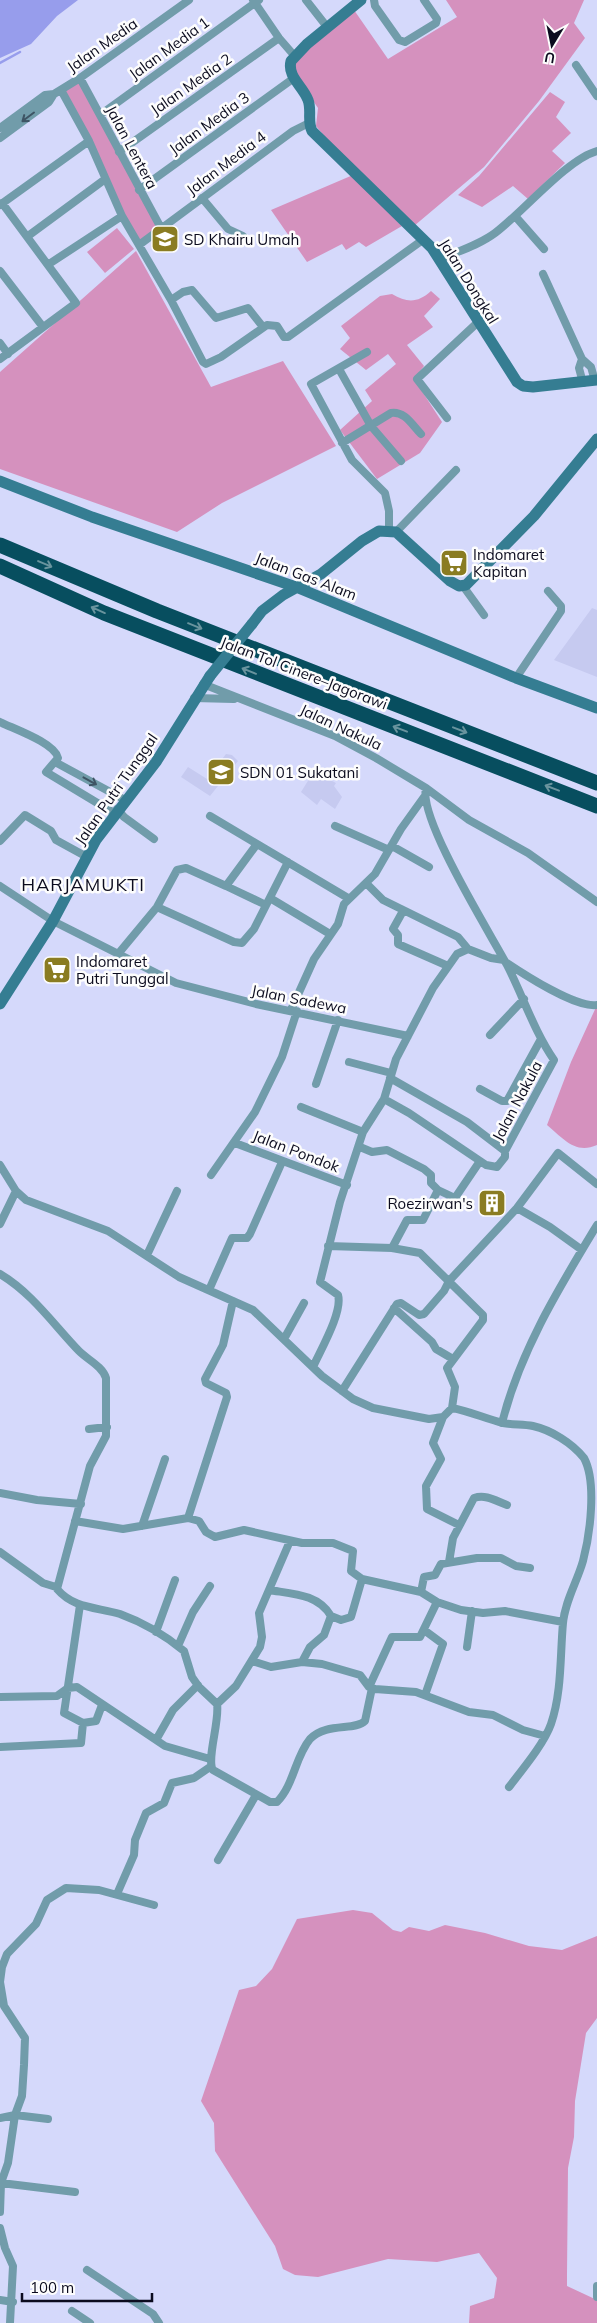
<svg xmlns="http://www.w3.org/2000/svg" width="597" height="2323" viewBox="0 0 597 2323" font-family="Mulish,sans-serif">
<rect width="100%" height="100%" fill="#d5d9fb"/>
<path fill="#c6caf0" d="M592,608L597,610V677L554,660Z
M226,754L232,755L238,761L210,796L181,777L188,767L207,779Z
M317,773L336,783L334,786L342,797L335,809L321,799L317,805L301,792L311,776Z"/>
<path fill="#d591be" d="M446,0H584L574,23L585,38L539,101L484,167L414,226L339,154L316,126L318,108L294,73L295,61L354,10L388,59L457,17Z
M80,78L161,228L139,245L61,90Z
M550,92L565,102L556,117L571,133L552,151L565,163L528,199L513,186L482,207L458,195L479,176Z
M353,175L402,226L366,247L359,242L346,250L342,244L307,262L271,210Z
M117,228L134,249L105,273L87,252Z
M136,251L211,387L283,361L336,446L222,503L177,532L0,469V372Z
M431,291L440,299L424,316L433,327L407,345L424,366L414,379L442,422L420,453L377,479L340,430L372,401L365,390L396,364L388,354L366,370L340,349L350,338L341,326L380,296L392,294C407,303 418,303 431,291Z
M597,1005V1145C575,1155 563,1138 547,1125L571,1062Z
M353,1910L372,1913L393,1930L401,1932L409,1927L429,1931L445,1925L485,1933L529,1946L562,1950L597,1936V2018L586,2033L575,2101L574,2137L568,2168L567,2274V2286L597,2300V2323H469L470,2306L494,2298L497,2278L479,2253L437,2262L388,2259L318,2277L295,2275L283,2269L275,2246L215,2151L214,2123L201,2101L239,1990L256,1986L272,1969L297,1919Z"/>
<path fill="#979dec" d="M0,0H78L57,16L31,44L0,58Z"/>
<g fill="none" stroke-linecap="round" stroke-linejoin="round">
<path stroke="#979dec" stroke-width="2.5" d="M0,63L20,52"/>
<path stroke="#719caa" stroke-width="8" d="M253,0L279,38L292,53
M306,0L324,23
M374,0L375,6L399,40L405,42L436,23L437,19L424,0
M576,65L597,96
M80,78L161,228
M61,90L89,141L122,216L171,300L203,362L206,364L221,357L267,325L277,326L284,337H288L424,239
M100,115L259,0
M0,128L45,95L54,94L80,78L189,0
M0,138L49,102L54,94
M119,152L279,38
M139,190L294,78
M202,198L228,229L243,236
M0,205L89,141
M515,216L544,249
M28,236L104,180
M139,245L293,131L309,123
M440,259C459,251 479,245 495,233C522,213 567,159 597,151
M49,264L122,216
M0,271L43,327
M543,274L582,359L591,367L595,381
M171,300L183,292L192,290L216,318L248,308L263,327
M0,343L8,354
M367,352L311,384L352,460L385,493L389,511V530
M0,359L76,303L2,203
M582,359L579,368L583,383
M339,369L371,426L401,461
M447,418L417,379L477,323
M342,443L391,413C405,411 412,425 421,434
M396,532L456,470
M463,586L484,615
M516,678L561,611V606L548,591
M203,684L335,736L376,758L426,788L469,820L528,853L597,902
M194,698L234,699
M0,722C14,729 55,743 58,758L46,772L114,813
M55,762L125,800
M117,809L124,817L154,839
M210,816L348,898
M335,826L389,850
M0,841L25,815L51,831L56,840L87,857
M392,846L429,867
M367,884L383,900L458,937L468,949
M0,886L53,921L176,983L256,1004L408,1036
M226,886L266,905
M270,898L330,934
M157,907L234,942L242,943L254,929L288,862
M403,911L393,929L398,935V944L448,966
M118,954L157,907L177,870L186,868L226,886L257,844
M507,963C525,975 576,1008 597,1005
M291,1010L314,959L338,924L344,904L375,874L401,829L424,797
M490,1035L524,999
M349,1062L391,1073
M390,1078L467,1122L505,1151
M316,1084L338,1020
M480,1089L502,1101H507L541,1039
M384,1099L409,1113L486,1165L497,1167L505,1157V1151L554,1060C534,1031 523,996 507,965C490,933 418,818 426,788
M301,1107L363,1132
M235,1143L347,1185
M360,1147L372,1152L387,1150L424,1169L431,1175V1183L438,1190L455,1198L480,1161
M0,1165L16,1191L26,1200L108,1231L179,1277L253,1310L322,1376L353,1399L373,1408L429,1419L443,1417L452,1408L455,1387L447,1368L483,1320V1315L420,1253L392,1248L328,1246
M211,1175L255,1112L282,1057L297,1011
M517,1208L550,1227L582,1250
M0,1224L16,1191
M392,1248L407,1220H423L438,1190
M147,1255L177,1191
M0,1274C32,1293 54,1325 79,1351C88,1360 102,1366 106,1378V1436L90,1466L57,1589C74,1609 97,1607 120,1614C142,1622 166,1636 184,1651L192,1677L199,1687L217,1704C220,1721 206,1760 213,1770L270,1802H277C294,1785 295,1757 310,1739C326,1722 355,1731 365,1721L372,1688
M209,1290L232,1238H247L250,1234L282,1162
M394,1308L432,1342L436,1349L453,1359
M284,1339L304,1303
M313,1367C320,1351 343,1312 338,1295L320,1282L340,1202L363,1132L384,1099L396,1059L433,988L457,954L468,949L491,958L504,960
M342,1391L397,1304L401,1303L419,1315L424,1314L444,1291L449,1281L517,1208L558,1153L597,1184
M452,1408C469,1411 486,1419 503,1423C513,1425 523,1424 533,1426C551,1430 572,1443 584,1458C597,1482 590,1535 583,1561C577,1582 565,1601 563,1623C560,1655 562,1692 551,1724C544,1744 522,1770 509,1787
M443,1417L433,1443L441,1459L426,1486L427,1509L459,1525
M502,1423C520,1351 559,1288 597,1225
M89,1429L107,1427
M0,1493L37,1500L81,1504
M188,1518L227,1397L226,1393L206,1383L205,1379L223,1345L233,1301
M75,1521L123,1529L188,1518L199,1521L206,1532L215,1537L244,1530L302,1543H333L353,1551L351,1571L362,1579L421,1592L437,1602L461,1610L483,1613L505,1611L563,1622
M142,1526L165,1459
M0,1552L43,1583L56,1587
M449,1562L453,1538L474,1498C486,1494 496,1501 507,1505
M269,1590C293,1594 318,1594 331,1616
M421,1592L424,1577L435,1575L441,1564L477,1558H501L516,1566L530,1568
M80,1605L64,1713L83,1723L96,1721L102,1705
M424,1630L443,1644L425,1695
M156,1632L175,1580
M178,1646L193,1612L210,1586
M467,1647L472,1611
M252,1661L271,1667L302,1662L322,1664L360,1675L369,1687L375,1689L416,1692L469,1712L493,1715L523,1730L545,1736
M302,1662L310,1647L324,1635L331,1616L341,1620L351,1617L362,1579
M369,1687L392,1637H420L437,1602
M0,1697L57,1696L68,1688L77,1687L165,1746L210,1759
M217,1704L236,1686L260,1647L262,1637L259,1613L290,1541
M156,1740L173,1710L198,1685
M0,1747L81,1743L83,1723
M218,1860L256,1795
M117,1894L134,1855L135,1840L146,1813L164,1803L172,1783L194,1778L210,1767
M0,2118L15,2115L48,2119
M1,2183L75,2192
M0,2212L1,2183L8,2163L15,2115L22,2096L24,2065L25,2038L4,2006L0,1982L2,1967L7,1954L36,1924L47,1900L66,1888L99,1890L154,1905
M0,2228L5,2248L13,2266L10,2323
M87,2270L153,2314L159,2323
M597,2286V2297
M0,2300L13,2302
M72,2311L90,2323"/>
<path stroke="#357d92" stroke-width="11" d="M361,0L307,44L291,61C287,77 303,86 308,100C312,110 307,121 312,131L432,248L517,382L523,386L533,387L597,380
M0,481L92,517L296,587L516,678L597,708
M252,624L262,611L283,595L321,574L362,541L379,531L396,532L450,581L459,586L466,585L534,516L597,439
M0,1004L53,921L96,840L156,762L210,676"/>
<path stroke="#074e5f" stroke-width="15" d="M0,545L157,611L597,783
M0,566L104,613L597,806"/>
<path stroke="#357d92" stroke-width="11" d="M210,676L252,624"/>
</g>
<defs><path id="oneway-shaft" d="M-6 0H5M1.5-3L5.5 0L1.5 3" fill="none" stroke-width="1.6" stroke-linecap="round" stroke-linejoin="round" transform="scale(1.25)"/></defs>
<g stroke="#3e5464">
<use href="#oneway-shaft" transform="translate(28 117) rotate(143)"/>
<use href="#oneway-shaft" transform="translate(90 781) rotate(29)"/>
</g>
<g stroke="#69949e">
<use href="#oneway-shaft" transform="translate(45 564) rotate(23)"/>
<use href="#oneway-shaft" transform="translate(98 610) rotate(-156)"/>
<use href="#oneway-shaft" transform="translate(195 626) rotate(22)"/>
<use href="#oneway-shaft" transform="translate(249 671) rotate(-158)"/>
<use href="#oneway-shaft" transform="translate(400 729) rotate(-159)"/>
<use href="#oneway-shaft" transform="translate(460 730) rotate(21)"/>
<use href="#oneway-shaft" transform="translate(552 788) rotate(-159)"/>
</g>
<defs>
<symbol id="school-square" viewBox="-11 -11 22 22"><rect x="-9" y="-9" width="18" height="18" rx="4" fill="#8a7c22" stroke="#fdfdfd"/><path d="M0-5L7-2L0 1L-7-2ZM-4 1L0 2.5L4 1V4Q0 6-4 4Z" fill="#fff"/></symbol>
<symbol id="supermarket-square" viewBox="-11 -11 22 22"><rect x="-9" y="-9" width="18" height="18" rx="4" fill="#8a7c22" stroke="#fdfdfd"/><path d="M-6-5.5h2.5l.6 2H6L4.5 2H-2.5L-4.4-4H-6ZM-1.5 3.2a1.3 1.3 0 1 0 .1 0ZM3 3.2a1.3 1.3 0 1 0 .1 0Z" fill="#fff"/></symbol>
<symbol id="building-square" viewBox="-11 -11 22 22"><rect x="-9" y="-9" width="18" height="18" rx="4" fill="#8a7c22" stroke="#fdfdfd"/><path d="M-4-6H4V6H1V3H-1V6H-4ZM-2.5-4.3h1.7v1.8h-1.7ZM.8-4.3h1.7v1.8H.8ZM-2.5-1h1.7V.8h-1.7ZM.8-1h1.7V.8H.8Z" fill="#fff"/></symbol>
</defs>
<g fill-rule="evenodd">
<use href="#school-square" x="149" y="223" width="32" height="32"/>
<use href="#supermarket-square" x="438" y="547" width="32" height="32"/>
<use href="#school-square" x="205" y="756" width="32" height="32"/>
<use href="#supermarket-square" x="41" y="954" width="32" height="32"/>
<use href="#building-square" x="476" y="1187" width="32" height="32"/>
</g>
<g text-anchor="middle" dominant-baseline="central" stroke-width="5" stroke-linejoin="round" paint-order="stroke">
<g font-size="15" fill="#0b0b1e" stroke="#fdfdfd">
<text transform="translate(102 45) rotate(-35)">Jalan Media</text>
<text transform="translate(169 48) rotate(-36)">Jalan Media 1</text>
<text transform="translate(191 84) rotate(-35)">Jalan Media 2</text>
<text transform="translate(209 123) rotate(-36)">Jalan Media 3</text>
<text transform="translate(132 147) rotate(62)">Jalan Lentera</text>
<text transform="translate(226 163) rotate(-37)">Jalan Media 4</text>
<text transform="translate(469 281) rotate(58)">Jalan Dongkal</text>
<text transform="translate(306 576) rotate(21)">Jalan Gas Alam</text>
<text transform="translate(304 673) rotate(21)">Jalan Tol Cinere–Jagorawi</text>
<text transform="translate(341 727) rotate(25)">Jalan Nakula</text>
<text transform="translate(116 789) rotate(-55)">Jalan Putri Tunggal</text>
<text transform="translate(299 999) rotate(11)">Jalan Sadewa</text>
<text transform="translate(517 1101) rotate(-62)">Jalan Nakula</text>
<text transform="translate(296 1151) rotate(21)">Jalan Pondok</text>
</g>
<g font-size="15" fill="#0b0b1e" stroke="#fdfdfd" text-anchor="start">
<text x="184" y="239">SD Khairu Umah</text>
<text x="473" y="554">Indomaret<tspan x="473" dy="17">Kapitan</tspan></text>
<text x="240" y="772">SDN 01 Sukatani</text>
<text x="76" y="961">Indomaret<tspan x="76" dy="17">Putri Tunggal</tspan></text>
<text x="473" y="1203" text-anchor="end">Roezirwan's</text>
</g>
<g font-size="18" letter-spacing="1" fill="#0b0b1e" stroke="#fdfdfd">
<text x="83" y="884">HARJAMUKTI</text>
</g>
</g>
<g transform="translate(552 45) rotate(190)" stroke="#fdfdfd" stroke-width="4" paint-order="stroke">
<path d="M0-4L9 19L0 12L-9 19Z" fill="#0b0b1e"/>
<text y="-8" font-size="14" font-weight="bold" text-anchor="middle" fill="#0b0b1e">U</text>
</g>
<path d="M22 2293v8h130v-8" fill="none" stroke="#0b0b1e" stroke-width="2.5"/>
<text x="30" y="2293" font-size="15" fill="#0b0b1e" stroke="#fdfdfd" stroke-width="4" paint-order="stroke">100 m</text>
</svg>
